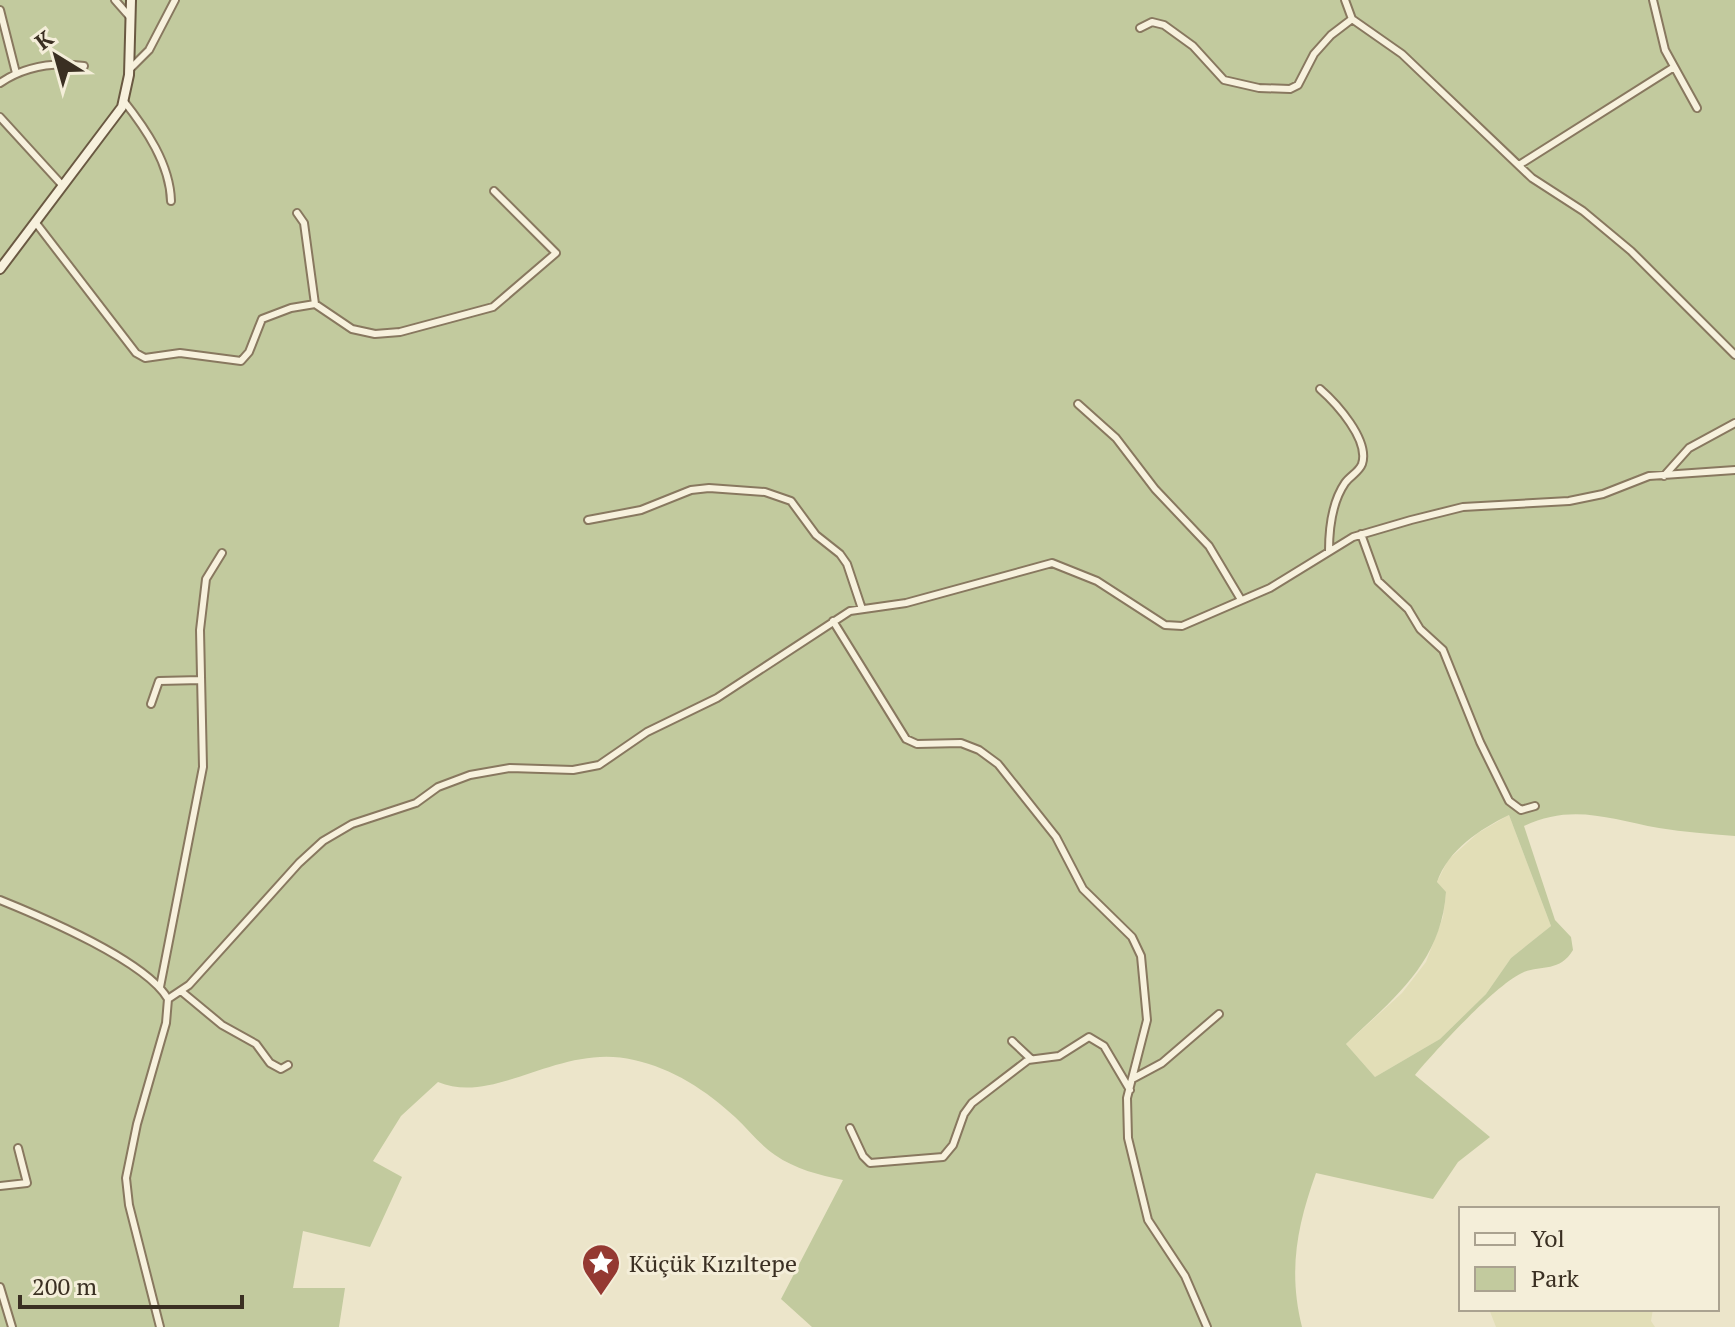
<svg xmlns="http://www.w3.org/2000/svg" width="1735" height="1327" viewBox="0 0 1735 1327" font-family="'PT Serif',serif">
<rect width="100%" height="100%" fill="#ece5ca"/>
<path fill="#e2deb7" d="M1509,815L1551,926L1511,958L1486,994L1440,1039L1375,1077L1346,1044L1402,993L1426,962L1443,917L1446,893L1437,882L1448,860L1478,833Z
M1489,1309H1653L1651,1321L1655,1327H1496Z"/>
<path fill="#c2ca9e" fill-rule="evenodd" d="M0,0H1735V836C1710,834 1684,832 1659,828C1610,819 1572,803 1524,826L1555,920L1571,937L1573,950C1560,972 1542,965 1524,972C1497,983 1435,1051 1415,1075L1490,1137L1458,1162L1433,1199L1316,1173C1297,1226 1288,1271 1302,1327H812L781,1299L843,1180C819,1175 795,1169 775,1155C759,1144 748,1129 735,1117C707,1091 672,1068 634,1060C560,1042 496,1106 438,1082L401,1116L373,1161L402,1177L370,1247L303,1231L293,1288H345L339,1327H0ZM1509,815L1551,926L1511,958L1486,994L1440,1039L1375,1077L1346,1044C1394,998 1441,963 1446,892L1437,882C1448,850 1480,829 1509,815Z"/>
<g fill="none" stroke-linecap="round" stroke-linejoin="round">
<defs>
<path id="street" d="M115,0L130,17
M1653,0L1665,50L1697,108
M0,10L16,73
M1352,19L1402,54L1532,178L1583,211L1631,251L1735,355
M1140,28L1152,22L1164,25L1193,46L1224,80L1259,88L1290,89L1298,85L1314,54L1331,35L1352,19L1345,0
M129,70L149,50L175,0
M0,83C25,66 55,62 84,66
M123,100C146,129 170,164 171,201
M0,117L63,186
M1519,165L1674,67
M297,213L304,223L315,304L352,329L375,334L400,332L493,307L556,253L494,191
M36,223L136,353L145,358L180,353L241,361L249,352L262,319L291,308L315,304
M1320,389C1336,403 1370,440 1362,464C1359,472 1350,476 1345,483C1332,502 1329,528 1329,551
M1078,404L1116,438L1155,489L1209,546L1240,598
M1664,476L1689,448L1735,423
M588,520L641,510L691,490L709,488L765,492L791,501L816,535L840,554L847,564L862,609
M1361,534L1378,581L1408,609L1420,629L1443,650L1480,742L1509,801L1521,810L1535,806
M833,621L906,739L917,744L961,743L979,750L998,764L1056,837L1083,889L1132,937L1141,956L1147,1020L1127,1098L1128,1138L1148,1220L1185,1276L1207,1327
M151,704L159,681L201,680
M0,900C42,917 146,961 168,999L166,1023L137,1124L126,1178L129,1205L160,1327
M160,987L203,767L200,630L206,579L222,553
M181,991L222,1025L256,1044L270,1063L281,1069L288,1065
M168,999L189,985L299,863L323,841L352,824L416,803L438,787L470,775L510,768L573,770L599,765L647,732L717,698L850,611L906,603L1052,563L1097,581L1165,625L1182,626L1270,588L1353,537L1411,520L1463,507L1569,501L1603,494L1649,476L1735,470
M1012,1041L1031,1059
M1134,1078L1162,1063L1219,1014
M850,1128L863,1156L870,1163L943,1157L953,1145L964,1114L972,1103L1028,1060L1059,1056L1089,1037L1104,1046L1130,1090
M0,1186L27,1183L18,1148
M0,1287L12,1327"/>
<path id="secondary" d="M0,269L122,107L129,75L131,0"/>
</defs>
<use href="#street" stroke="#88785f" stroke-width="10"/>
<use href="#secondary" stroke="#6a5942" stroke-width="12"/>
<use href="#street" stroke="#f7f1dd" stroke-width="6"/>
<use href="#secondary" stroke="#f7f1dd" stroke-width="8"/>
</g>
<defs>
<symbol id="sight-pin" viewBox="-11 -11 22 30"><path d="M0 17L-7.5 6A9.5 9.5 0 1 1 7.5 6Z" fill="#943932" stroke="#f4eed9"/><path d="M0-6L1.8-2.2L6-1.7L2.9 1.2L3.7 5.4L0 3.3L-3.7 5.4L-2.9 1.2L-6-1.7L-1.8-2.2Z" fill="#fff"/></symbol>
</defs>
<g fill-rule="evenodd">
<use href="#sight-pin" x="579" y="1241" width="44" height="60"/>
</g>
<g text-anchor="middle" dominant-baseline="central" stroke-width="6" stroke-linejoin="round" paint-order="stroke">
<g font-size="24" fill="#3a2f22" stroke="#f4eed9" text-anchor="start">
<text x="629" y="1263">Küçük Kızıltepe</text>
</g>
</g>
<rect x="1459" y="1207" width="260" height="104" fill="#f4eed9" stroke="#aaa290" stroke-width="2"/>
<rect x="1475" y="1233" width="40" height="12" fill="#f7f1dd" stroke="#aaa290" stroke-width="2"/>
<text x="1531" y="1247" font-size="24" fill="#3a2f22">Yol</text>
<rect x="1475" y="1267" width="40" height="24" fill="#c2ca9e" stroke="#aaa290" stroke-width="2"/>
<text x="1531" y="1287" font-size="24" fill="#3a2f22">Park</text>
<g transform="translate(56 56) rotate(323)" stroke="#f4eed9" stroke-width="6" paint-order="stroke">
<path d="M0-6L14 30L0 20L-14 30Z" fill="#3a2f22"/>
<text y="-12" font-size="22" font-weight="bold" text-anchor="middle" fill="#3a2f22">K</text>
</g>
<path d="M20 1295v12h222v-12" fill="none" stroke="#3a2f22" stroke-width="4"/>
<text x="32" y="1295" font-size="24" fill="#3a2f22" stroke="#f4eed9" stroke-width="6" paint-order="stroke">200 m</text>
</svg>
